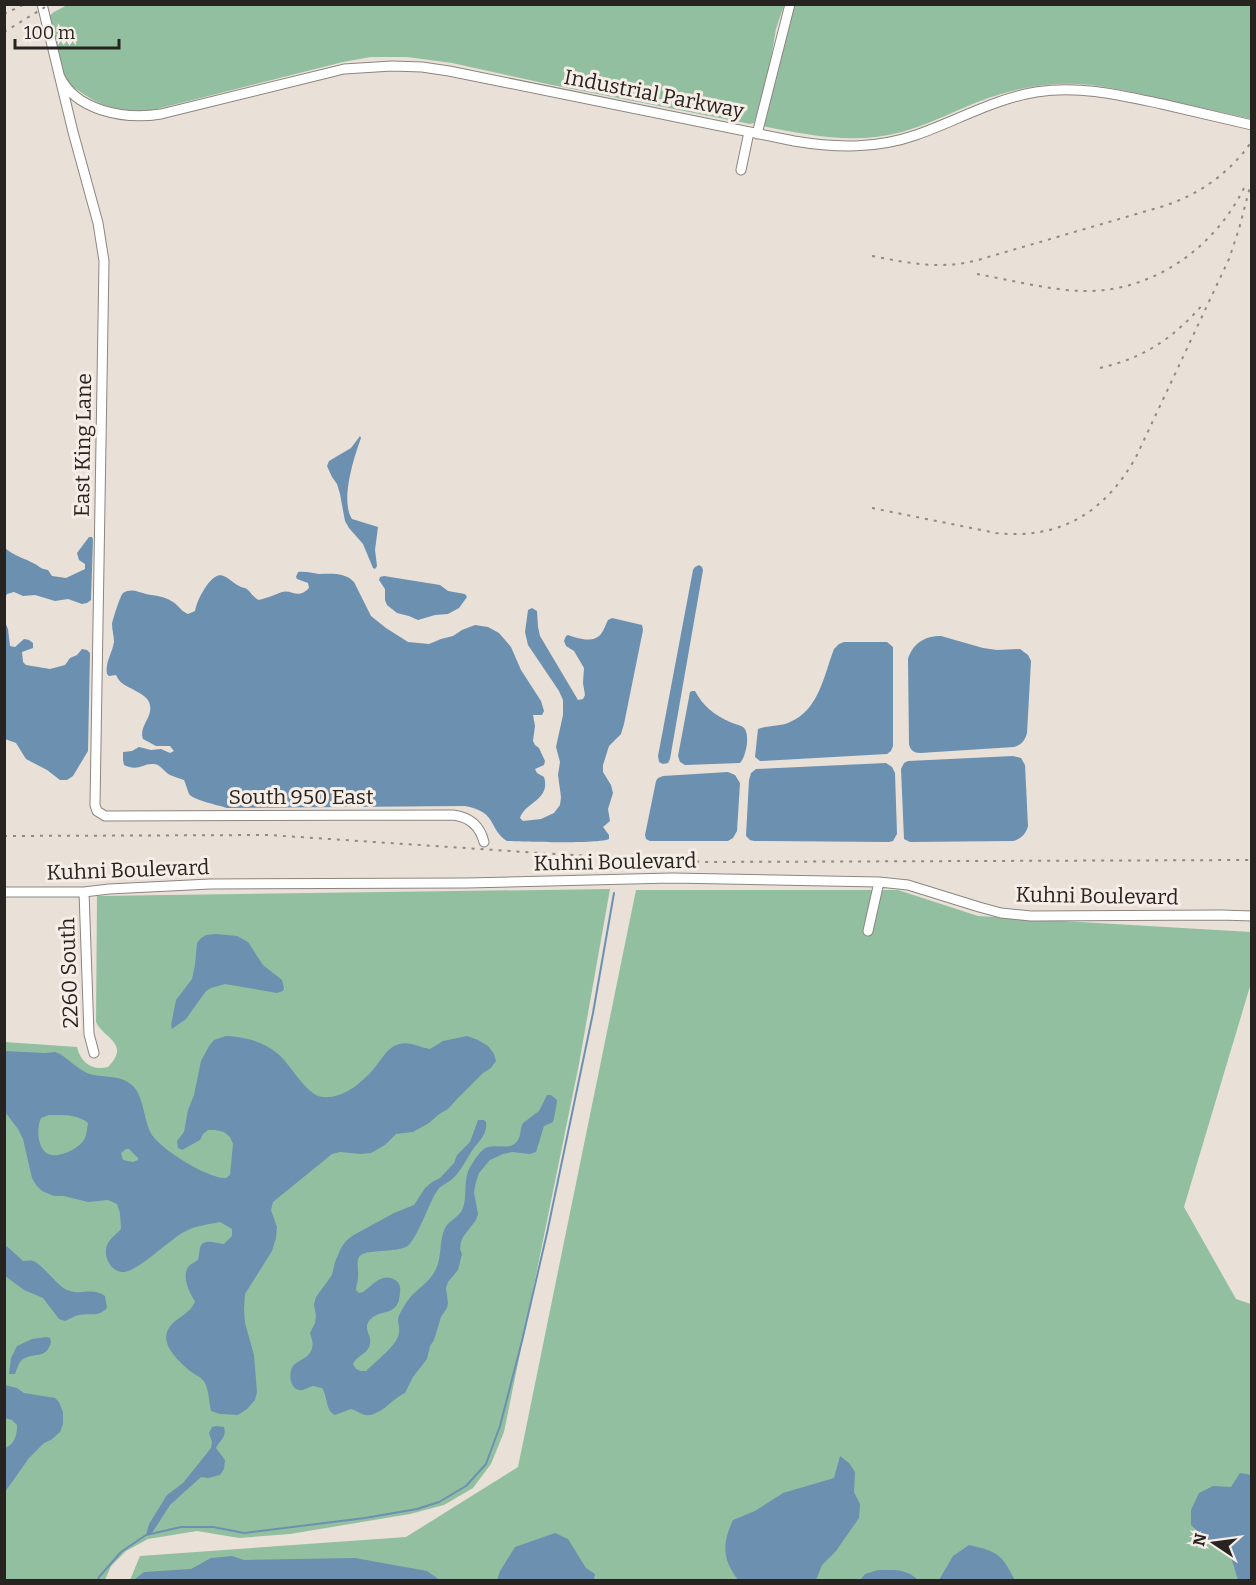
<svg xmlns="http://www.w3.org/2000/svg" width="1256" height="1585" viewBox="0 0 1256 1585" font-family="Bitter,serif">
<rect width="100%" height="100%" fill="#e9e0d8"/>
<path fill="#93bfa1" d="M69,4L784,5L776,29L769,70L754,123L750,124L552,85L452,63L407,57H371L343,62L153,110C124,114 103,108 79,91C74,88 68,84 65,79C58,67 52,32 48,17L54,12Z
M791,5H1251V119C1222,112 1192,106 1162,99C1124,90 1084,80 1045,85C1016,88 988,97 961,109C942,117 923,126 902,132C855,145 808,135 762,126Z
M610,889L579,1064L504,1432L491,1464L473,1488L444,1505L410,1514L290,1534L239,1538L197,1531L148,1539L126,1551L111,1566L105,1580H5V1042L77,1047C81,1063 92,1071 108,1067C131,1043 104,1039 96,1022L97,896Z
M636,890H898L978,916L1251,932V983L1184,1207L1236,1299L1251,1304V1580H130L140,1556L406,1537L518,1467Z"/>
<path fill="#6b90b0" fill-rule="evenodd" d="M360,436L361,438C354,457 340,501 352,519L378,527L375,550L377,566L375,569L373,568L363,544L349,528L345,521L340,494L337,484L332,477L327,466L329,461L351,448Z
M89,537H92L93,539L91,600L87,603L82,604L68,599L55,601L35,595L23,596L14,592L7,594L5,598V548C14,556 24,558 35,564C40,567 41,569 48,570L52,576L66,578L85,569V564L79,560L77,553Z
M699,565L702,567L703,570L670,759L668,763L663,764L659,762L658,756L693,570L695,567Z
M298,572C305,571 312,573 319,574C332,574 344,572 354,582L371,616L386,628L408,642L429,644L441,639L453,636L462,630L475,625L488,627L499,633L511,647L521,670L541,701L544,711L542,715H533L535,726L533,741L535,745L539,748L545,761L544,765L535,769L537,773L544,777C551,800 525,802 520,818L523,821L541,819L554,813L560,805L561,797L558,775L560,762L556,747L563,715V700L559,691L528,645L525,632L528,610L532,608L537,611L538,627L540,636L578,700L583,699L585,695L583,683L584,668L574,651L566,646L564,641L566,636L568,635C577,638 593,644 601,634C604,630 606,624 608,620L612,618L642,625L643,630L624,724L621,734L609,746L603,765V772L611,785L613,793L608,809L610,821L603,827L609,835V839C600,844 522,842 507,841C488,829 498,812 465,806L227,808C218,805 193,800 189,794C187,789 186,784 184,780C179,778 174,777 170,775C164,772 161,764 153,764C143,763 138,772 124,765L123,760V752L132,751L139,747L151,750L161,749L170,753L174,751L170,746H156L143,739C138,726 155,716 149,702C146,694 128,688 122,683C120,682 117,677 116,675L109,676L107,674C105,662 112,654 114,642C114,636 112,630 112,624C113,619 120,596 123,593C132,588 137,592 146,594C156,596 164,596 173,602C179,606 182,612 188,614L195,611C197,601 201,594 207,585C221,567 225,578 239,586C244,589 243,586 248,590C252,594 253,597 259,600C267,598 274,595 282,592C292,589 298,600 309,588L308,583L297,579L296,577Z
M384,576L440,585L448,591L465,594L467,597L459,608L448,614L435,615L418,620L409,616L397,613L387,605L385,600V589L379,580L380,577Z
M4,620L8,629L10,646L15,647L24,639L29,640L33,643V648L22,652L23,662L26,665L50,669L65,665L70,658L77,655L82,649L87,650L90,653L88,751L73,776L67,780H60L47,770L26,759L16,743L5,739Z
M941,636L983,648L997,650L1020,649L1028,655L1031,661L1027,733C1025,741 1021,745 1014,747L920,753C914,753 910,750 909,744L908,659C913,643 925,636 941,636Z
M844,642H887L893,647V746L891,751L887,754L760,761L755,757L758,729C768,725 780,727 790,722C819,710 824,675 834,649L839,644Z
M692,691H695C703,706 714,715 730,722C734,724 740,725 743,727C751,733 746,757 740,763L685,765L680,762L678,756L690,692Z
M1013,756L1021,758L1025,765L1028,826C1026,834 1021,839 1013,841L910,842L904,839L901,769L904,763L908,761Z
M886,763L892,767L895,773L897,834L893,841L889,842L754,841L750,840L746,836L749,780L751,773L756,769Z
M728,772L735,775L740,783L737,831L733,838L728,841H650L646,839L645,835L656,781L658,778L663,776Z
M216,934L237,936L248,942L263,965L282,980L284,988L283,991L277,993L225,984L211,988L206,991L186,1019L172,1029L171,1025L176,1000L192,979L195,965L197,943L201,938L206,935Z
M226,1036C245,1037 262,1041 277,1053C291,1064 306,1096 323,1097C344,1099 364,1081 376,1066C383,1057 388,1047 399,1044C411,1041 418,1047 430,1049L443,1041L467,1036L478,1040L488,1046L494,1054L496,1061L491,1068L483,1073L458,1098L448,1109L438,1115L429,1123L413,1132L396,1134L385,1145L371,1153L361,1154L340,1152L332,1154L273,1202L271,1210L277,1227L276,1238L272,1251L245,1294L244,1309L245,1323L254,1355L257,1392L255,1400L247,1409L238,1415L220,1414L211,1411C209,1402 209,1391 205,1383C202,1377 195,1375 190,1371C180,1362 162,1347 167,1332C172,1318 191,1315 195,1301C189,1293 181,1275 189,1266C192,1263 195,1262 198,1260C199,1256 199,1252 200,1248C203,1237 216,1244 224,1244L232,1236V1229L220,1222C211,1224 196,1226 188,1230C172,1236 138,1273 122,1272C109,1271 102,1253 108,1243C111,1237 117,1234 121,1229L120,1213L117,1204L108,1200L88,1202L64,1196H54L42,1191L36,1185L32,1178L23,1139L18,1129L5,1112V1051L45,1053L55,1052L60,1054C69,1060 77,1068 87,1073C102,1079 121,1073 134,1087C144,1098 144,1122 152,1135C162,1150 208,1179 226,1178L230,1175L233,1144L230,1137L224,1132L215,1130H208L203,1134L200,1140L182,1150L178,1148L177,1141L184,1132L188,1110L194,1095L201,1061L209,1046L214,1040ZM49,1115C62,1115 78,1114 88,1123C87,1128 87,1133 85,1138C81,1147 62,1157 52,1155C37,1153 36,1128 41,1118ZM126,1149H129L138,1158V1160L133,1162L123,1160L121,1153Z
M547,1095H551L557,1100L556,1108L553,1122L544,1126L536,1152L530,1154L512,1152L503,1154L490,1160L479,1173L476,1182L474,1192L478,1214L476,1220L463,1237L461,1242L460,1249L462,1254L458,1270L448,1282L446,1288L448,1303L447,1308L441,1317L434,1340L430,1346L427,1359L413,1377L405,1393C393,1398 380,1417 365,1415C360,1414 356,1410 351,1409L335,1415C325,1410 328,1397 322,1388C321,1388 314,1386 313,1386C308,1387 304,1391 299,1390C290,1389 288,1373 293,1366C298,1360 307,1359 311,1351C314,1344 312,1340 310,1333L315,1323L316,1316L314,1304L316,1297L332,1275L335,1262L341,1248L346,1241L352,1236L394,1213L414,1205L425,1188L432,1182L440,1178L454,1163L457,1155L470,1142L478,1120H484L486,1122C488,1136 476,1143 470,1154C464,1163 460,1173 451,1180C446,1184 441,1185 437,1191C429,1202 417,1241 406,1247C395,1252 367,1250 361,1255C355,1259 359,1270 358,1277C358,1281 356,1285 356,1290L359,1293L363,1292C373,1285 382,1272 395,1280C399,1282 401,1287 400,1292C399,1319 380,1307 369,1321C363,1330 372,1335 370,1343C369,1354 357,1355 353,1364L356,1369L361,1371H366C376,1361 397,1346 399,1333C400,1329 398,1324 398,1319C399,1314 403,1308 406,1303C414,1290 430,1283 436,1269C442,1256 439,1241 445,1228C449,1220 459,1218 463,1208C468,1194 462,1178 472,1164C476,1158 481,1149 488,1147C498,1144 511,1151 518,1140C521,1135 520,1128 523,1123L539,1111Z
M5,1245L10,1249L23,1261C26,1261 30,1260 33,1261C41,1263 56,1284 65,1289C80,1297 92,1286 105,1296L107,1308C99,1317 90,1313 79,1315C74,1316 70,1319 65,1321L59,1319L43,1298L24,1290L5,1276Z
M46,1337L50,1338L51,1342C46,1361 33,1351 22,1360C18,1363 17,1370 15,1374H9L11,1358L17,1346L32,1339Z
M5,1385L17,1388L24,1393L55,1398L59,1402L63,1412V1424L60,1432L51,1440L44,1443L29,1458L5,1492V1448C15,1444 17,1435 17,1425L12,1420L5,1418Z
M216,1426L224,1427C227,1437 220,1440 216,1448L225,1460L224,1469L220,1475L208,1478L201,1477L170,1505L152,1533L146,1535L149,1524L167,1495L183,1483L211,1448L212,1442L209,1433L212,1427Z
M840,1456L849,1463L855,1472L854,1492L860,1504L859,1518L836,1551L822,1565L816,1580H738C722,1559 722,1543 733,1520L755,1511L783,1493L834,1478Z
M1240,1473L1251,1475V1580H1238L1231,1557L1204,1537L1191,1525V1510L1199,1493L1213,1486L1231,1487Z
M555,1533L568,1539L586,1568L595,1574L594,1580H497L500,1571L515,1547Z
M969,1545C999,1552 1001,1554 1015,1580H939L953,1556Z
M232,1556L244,1560L355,1558L427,1571L440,1580H134L144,1572L191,1569L211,1558Z
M878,1570C894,1570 906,1568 918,1580H860L865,1574Z"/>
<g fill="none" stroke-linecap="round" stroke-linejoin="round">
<path stroke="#6b90b0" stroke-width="2" d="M98,1580L99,1577L121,1552L146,1535L181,1527H213L244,1533L365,1518L417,1509L439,1502L466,1486L486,1464L500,1426L522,1341L547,1233L593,1013L614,893"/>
<defs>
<path id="minor" d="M42,4L73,132L98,223L104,261L95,805L97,811L105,816L453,815C470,817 480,826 484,842
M59,75C75,111 125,120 161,114L344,69L392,66L422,67L449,71L794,141C836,148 876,149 916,135C956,121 994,99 1036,92C1080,85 1120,95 1162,104C1192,111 1222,118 1252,125
M757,134L790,4
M741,170L749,132
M4,892H84L109,889L210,884L467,883L672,878L879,882L908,885L979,907L1001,913L1031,916L1221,915L1252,916
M84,892L89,1034L94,1053
M868,931L879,882"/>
</defs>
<use href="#minor" stroke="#8d857e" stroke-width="11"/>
<use href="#minor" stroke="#fff" stroke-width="9"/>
<path stroke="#908a84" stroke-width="2" stroke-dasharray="3 6" stroke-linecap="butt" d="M4,14L25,4
M4,32L50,4
M872,256C909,263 940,270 978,260L1164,206C1200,194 1230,173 1252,141
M977,274C1010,280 1049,290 1082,291C1151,293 1214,249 1244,188
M1100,368C1144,358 1174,338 1204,303
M872,508L996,533C1061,540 1105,512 1136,457L1229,259L1239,229L1252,179
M4,836L269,835L555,854L707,862L1252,860"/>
</g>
<g text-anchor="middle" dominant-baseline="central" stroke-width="6" stroke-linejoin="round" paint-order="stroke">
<g font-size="21" fill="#262320" stroke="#f6ede6">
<text transform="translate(654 94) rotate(11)">Industrial Parkway</text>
<text transform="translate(83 445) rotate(-89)">East King Lane</text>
<text x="301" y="797">South 950 East</text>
<text transform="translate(615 862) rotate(-1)">Kuhni Boulevard</text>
<text transform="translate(128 870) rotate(-2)">Kuhni Boulevard</text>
<text transform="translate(1097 896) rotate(1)">Kuhni Boulevard</text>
<text transform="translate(69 973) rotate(-92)">2260 South</text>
</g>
</g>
<rect width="1256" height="1585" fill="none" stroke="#262320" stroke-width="12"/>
<g transform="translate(1214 1543) rotate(283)" stroke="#f6ede6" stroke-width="4.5" paint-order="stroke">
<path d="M0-4.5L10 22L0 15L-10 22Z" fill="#262320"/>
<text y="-9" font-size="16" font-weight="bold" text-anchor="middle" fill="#262320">N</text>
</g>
<path d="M15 39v9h104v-9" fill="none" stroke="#262320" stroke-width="3"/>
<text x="24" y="39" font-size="18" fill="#262320" stroke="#f6ede6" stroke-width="4.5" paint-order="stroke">100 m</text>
</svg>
